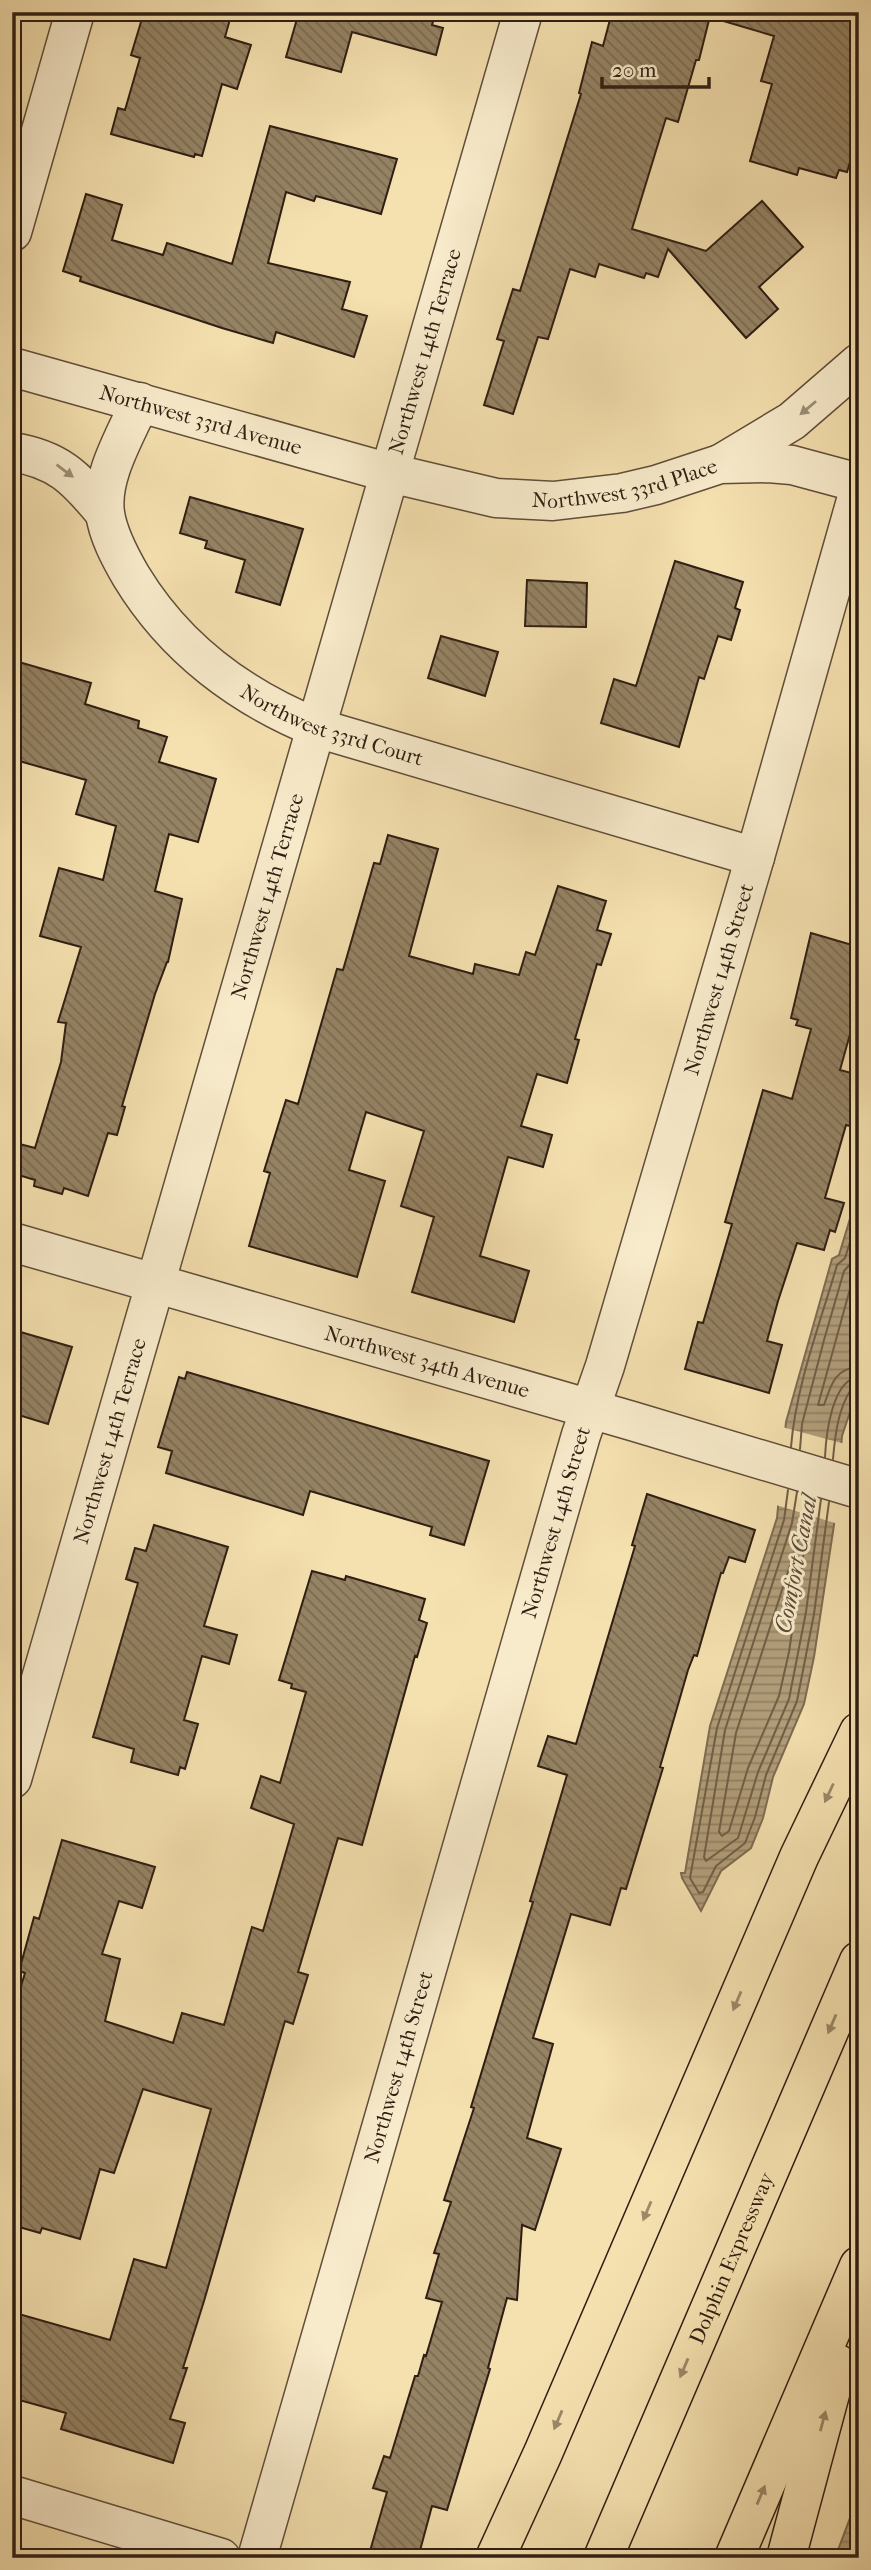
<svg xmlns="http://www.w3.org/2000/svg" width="871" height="2570" viewBox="0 0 871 2570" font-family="'IM FELL French Canon',serif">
<defs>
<pattern id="water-rules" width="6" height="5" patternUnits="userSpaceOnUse" patternTransform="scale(1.75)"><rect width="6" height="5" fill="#b19e7a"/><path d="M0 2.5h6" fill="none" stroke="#908063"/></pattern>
<pattern id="building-back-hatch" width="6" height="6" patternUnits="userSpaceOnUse" patternTransform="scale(1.75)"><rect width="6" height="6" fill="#958364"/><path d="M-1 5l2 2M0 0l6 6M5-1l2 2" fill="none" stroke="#7a6b51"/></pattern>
</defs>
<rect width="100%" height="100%" fill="#f5e0af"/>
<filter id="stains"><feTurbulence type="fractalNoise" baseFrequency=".00286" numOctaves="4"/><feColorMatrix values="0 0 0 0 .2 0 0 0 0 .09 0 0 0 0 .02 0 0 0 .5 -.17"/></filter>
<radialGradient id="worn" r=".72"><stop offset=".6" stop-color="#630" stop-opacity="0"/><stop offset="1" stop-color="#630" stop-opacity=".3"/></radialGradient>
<path fill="url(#water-rules)" stroke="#7d6b51" stroke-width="2" d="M859,1189V1385L842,1436L834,1525L814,1657L804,1704L773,1777L763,1818L751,1848L721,1871L701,1911L682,1878L681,1873H685L710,1726L777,1518L786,1422L832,1259L839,1255Z
M859,2494V2558H835Z"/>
<path fill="#f5e0af" d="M782,1427L845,1444L838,1524L776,1505Z"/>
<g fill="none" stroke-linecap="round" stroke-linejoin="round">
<path stroke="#705e46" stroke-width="2" d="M859,1272L853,1278L818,1405H824C831,1385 835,1368 859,1367
M791,1447C796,1385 820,1324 837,1265L845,1258L859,1213
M800,1449L802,1424L824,1340L844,1271L853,1261L859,1244
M825,1457C826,1435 832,1379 859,1377
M833,1459C835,1436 838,1408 852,1388L859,1386
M788,1490L784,1520L717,1728L690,1878L699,1893L703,1892L716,1866L745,1843L755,1817L766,1775L797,1701L814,1614L829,1502
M797,1492L792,1523L725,1730L704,1857L706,1861L738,1838L758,1772L789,1699L806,1612L821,1499
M804,1531L806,1535L804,1550L789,1652L779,1696L748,1768L729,1831L722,1836L719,1832L736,1733L800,1534Z"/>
</g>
<path fill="url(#building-back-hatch)" stroke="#2e1e13" stroke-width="2" d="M144,12H232L225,37L251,45L237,89L222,84L202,156L195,154L194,157L111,134L118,108L125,110L140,58L131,55Z
M299,12H436L432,25L443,28L436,55L352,32L341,72L286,57Z
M612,12H711L699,60H696L678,122L666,118L632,229L706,251L762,201L803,247L759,287L778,309L746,338L668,249L658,277L646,273L644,278L599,264L595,277L570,269L548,339L538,337L513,414L484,405L504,341L497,339L513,289L520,291L581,94L579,93L592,42L603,46Z
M721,12H859V133L847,172L839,170L836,178L799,168L797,175L750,161L772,84L761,81L774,36L720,20Z
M270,126L397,159L381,214L316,196L314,201L286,192L268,263L350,282L342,309L367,316L354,357L276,332L273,343L222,328L80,281L81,277L63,271L86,194L122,205L112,240L163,255L167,243L232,264Z
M190,497L303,529L280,605L236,592L245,560L205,548L207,541L180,533Z
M675,561L743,582L735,608L740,610L731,640L718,636L704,679L699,677L679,747L601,723L614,679L636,686Z
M527,580L587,583L586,627L525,626Z
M441,636L498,652L485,696L428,678Z
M12,660L91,683L85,704L139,721L138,728L167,737L159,762L216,779L198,842L169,834L155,891L182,899L168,962H167L155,994L122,1106L125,1107L117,1135L108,1133L88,1196L64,1188L62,1194L34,1186L35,1180L12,1173V1142L35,1148L61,1062L66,1023L58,1022L81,947L40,936L59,868L103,880L116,826L76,814L86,780L12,759Z
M388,835L438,849L409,956L473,974L475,964L519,975L526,952L535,955L558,886L606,901L597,930L611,934L601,965L597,964L575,1039L579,1040L567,1083L537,1074L521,1126L552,1135L543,1167L508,1157L480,1256L529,1271L514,1322L412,1292L434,1217L401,1206L424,1131L366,1112L349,1170L385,1181L357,1277L249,1246L270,1173L264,1171L286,1100L298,1104L337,969L343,970L374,863L380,864Z
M811,933L859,947V1002L840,1070L859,1075V1112L854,1127L846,1125L825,1198L844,1203L835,1232L830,1230L824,1250L797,1243L778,1301L767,1341L782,1345L769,1393L685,1369L698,1322L703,1323L732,1224L725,1222L763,1090L792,1099L811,1029L796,1025L798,1020L791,1018Z
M17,1331L72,1347L48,1424L12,1413V1347Z
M187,1372L489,1461L464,1545L430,1535L432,1527L310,1491L303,1515L166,1473L172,1451L158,1447L179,1377L185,1379Z
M647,1494L755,1530L745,1562L729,1557L723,1573H721L697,1656L694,1655L688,1670L660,1767L663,1768L626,1889L621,1888L610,1925L571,1914L533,2038L553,2044L527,2138L561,2149L535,2230L522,2225L517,2300L507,2298L488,2368L490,2369L447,2510L432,2506L418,2558H368L387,2492L373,2488L384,2456L390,2458L415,2376H418L424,2355L426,2356L442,2302L426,2298L439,2254L434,2253L451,2202L444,2200L474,2108L471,2107L533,1902L530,1901L567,1775L538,1766L548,1736L576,1744L635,1546L632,1545Z
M154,1525L228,1547L204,1626L237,1635L229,1664L202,1656L184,1720L198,1724L185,1769L180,1767L178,1775L131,1762L134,1749L93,1737L138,1583L126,1579L135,1548L146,1551Z
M312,1571L345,1580L346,1576L425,1599L419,1620L427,1623L417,1657L415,1656L362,1845L338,1838L298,1972L308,1975L293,2024L285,2021L204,2301L183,2368H187L170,2419L185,2423L173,2463L61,2429L66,2413L12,2398V2312L110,2340L134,2259L166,2268L211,2109L143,2089L114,2173L100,2169L80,2239L42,2228L40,2233L12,2225V2015L25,1973L19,1971L34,1917L39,1919L62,1840L155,1867L142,1908L119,1901L102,1954L120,1959L105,2021L173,2043L182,2013L224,2025L252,1927L263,1931L294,1824L251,1808L261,1776L280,1783L306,1692L291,1688L292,1684L279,1680Z"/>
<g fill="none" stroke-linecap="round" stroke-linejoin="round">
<defs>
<g id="minor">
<path d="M12,232L75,12"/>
<path id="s1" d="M12,367L390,473L496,498L553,501L622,493L656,485L720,464L768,463L792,465L859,483"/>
<path id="s2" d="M140,402C126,435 100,476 105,513C108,535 120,557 131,576C174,647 240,697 317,728L755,857"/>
<path d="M12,452C58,459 76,478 104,512"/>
<path d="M722,463L792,421L859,363"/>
<path id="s3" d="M12,1242L632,1421L859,1489"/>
<path id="s4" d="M12,1779L523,12"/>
<path d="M12,2495L221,2558"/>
<path id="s5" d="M257,2558L581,1435L605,1366L755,857L859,490"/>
</g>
<g id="highway">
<path d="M495,2558L543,2453L799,1857L859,1732"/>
<path id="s6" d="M603,2558L859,1961"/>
<path d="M734,2558L859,2266"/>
<path d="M786,2558L838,2364"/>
</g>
</defs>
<use href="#minor" stroke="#604e3a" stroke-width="41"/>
<use href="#highway" stroke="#2e1e13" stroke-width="41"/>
<use href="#minor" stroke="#f8ebcb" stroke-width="38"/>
<use href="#highway" stroke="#f5e0af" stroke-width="38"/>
</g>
<defs><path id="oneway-solid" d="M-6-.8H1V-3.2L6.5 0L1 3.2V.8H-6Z" transform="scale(1.75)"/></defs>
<g fill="#9d8f78">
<use href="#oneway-solid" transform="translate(808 408) rotate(140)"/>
<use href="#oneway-solid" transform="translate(65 471) rotate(37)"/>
</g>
<g fill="#9b8969">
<use href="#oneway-solid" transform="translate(829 1793) rotate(115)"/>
<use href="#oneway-solid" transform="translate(737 2001) rotate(113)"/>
<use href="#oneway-solid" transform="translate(832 2024) rotate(113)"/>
<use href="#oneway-solid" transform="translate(647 2211) rotate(113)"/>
<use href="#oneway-solid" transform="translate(684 2368) rotate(113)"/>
<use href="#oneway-solid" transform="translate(558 2420) rotate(113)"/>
<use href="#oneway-solid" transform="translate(823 2421) rotate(-75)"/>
<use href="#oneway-solid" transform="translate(761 2495) rotate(-67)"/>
</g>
<g text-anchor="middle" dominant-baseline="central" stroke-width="6" stroke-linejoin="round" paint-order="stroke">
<g font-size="21" fill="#2e1e13" stroke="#f8ebcb">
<text stroke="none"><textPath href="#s4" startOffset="1486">Northwest 14th Terrace</textPath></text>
<text stroke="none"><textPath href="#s1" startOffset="196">Northwest 33rd Avenue</textPath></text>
<text stroke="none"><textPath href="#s1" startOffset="632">Northwest 33rd Place</textPath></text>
<text stroke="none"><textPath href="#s2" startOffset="444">Northwest 33rd Court</textPath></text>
<text stroke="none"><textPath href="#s4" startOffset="919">Northwest 14th Terrace</textPath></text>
<text stroke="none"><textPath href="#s5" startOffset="1645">Northwest 14th Street</textPath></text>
<text stroke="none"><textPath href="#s3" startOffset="432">Northwest 34th Avenue</textPath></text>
<text stroke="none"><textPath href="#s4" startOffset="352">Northwest 14th Terrace</textPath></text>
<text stroke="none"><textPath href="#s5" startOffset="1078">Northwest 14th Street</textPath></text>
<text stroke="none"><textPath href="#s5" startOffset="511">Northwest 14th Street</textPath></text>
<text stroke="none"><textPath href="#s6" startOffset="326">Dolphin Expressway</textPath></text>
</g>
<g font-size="23" font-style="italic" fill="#5c4b37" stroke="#f8ebcb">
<text transform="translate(796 1564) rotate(-79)">Comfort Canal</text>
</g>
</g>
<rect width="871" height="2570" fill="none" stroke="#f5e0af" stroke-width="42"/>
<rect x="14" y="14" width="843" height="2542" fill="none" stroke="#2e1e13" stroke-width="3.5"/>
<rect x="21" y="21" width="829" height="2528" fill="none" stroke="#2e1e13" stroke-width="2"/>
<path d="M602 77v10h107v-10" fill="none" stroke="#2e1e13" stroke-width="3.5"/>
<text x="612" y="77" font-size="21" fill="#2e1e13" stroke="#f8ebcb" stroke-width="5" paint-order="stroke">20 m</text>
<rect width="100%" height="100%" filter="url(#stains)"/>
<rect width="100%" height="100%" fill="url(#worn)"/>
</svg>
